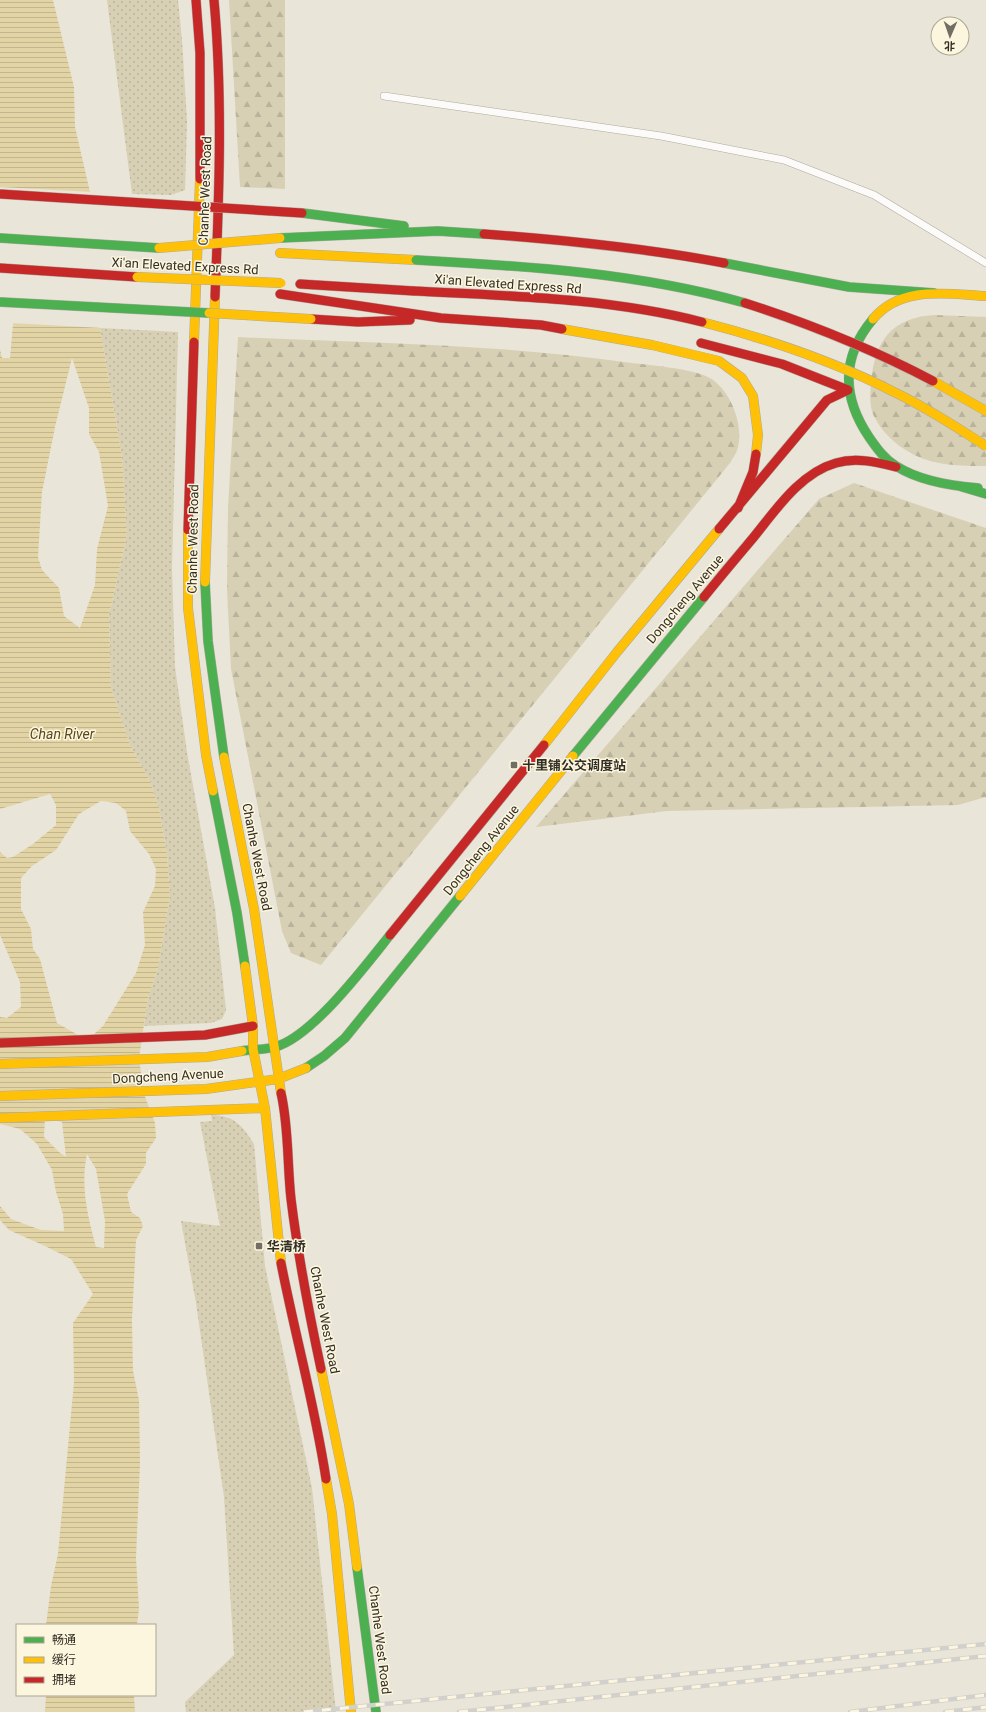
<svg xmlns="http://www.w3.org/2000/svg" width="986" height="1712" viewBox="0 0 986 1712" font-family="Roboto,'Noto Sans SC',sans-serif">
<defs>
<pattern id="forest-firs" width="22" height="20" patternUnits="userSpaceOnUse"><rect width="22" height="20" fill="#d8d0b4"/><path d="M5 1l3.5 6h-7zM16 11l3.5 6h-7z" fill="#bab39b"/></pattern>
<pattern id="park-dots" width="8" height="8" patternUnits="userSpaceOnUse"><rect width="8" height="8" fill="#d8d0b4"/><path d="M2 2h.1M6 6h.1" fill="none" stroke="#bab39b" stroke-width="1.8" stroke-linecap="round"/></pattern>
<pattern id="water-rules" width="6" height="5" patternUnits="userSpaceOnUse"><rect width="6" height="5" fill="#e3d4a6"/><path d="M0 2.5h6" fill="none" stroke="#c3b68f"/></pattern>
</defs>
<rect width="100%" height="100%" fill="#e9e5d8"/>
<path fill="url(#forest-firs)" d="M229,0H285V189L240,187Z
M934,315L986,317V466C960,466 932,466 909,452C896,445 882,432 875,418C869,408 870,394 871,382C875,341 891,318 934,315Z
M238,337C367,343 497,344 624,362C646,365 692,368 710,378C732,391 746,430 736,453C733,459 729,464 726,468L321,965L291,953L282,931L231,669L227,589L228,508Z
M854,483L986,528V797L958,805L667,811L536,827L819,499Z"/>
<path fill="url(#park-dots)" d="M107,0H178L182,40L187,121L185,190L171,195L132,194Z
M100,328L178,332L172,568L175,667L187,752L215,908L226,1010L222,1019L211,1023L144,1026L148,998L158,968L170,896L167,855L159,808L149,779L130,745L111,688L109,615L127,535L122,457Z
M211,1115C235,1116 242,1125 254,1144L265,1266L312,1488L336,1712H186L185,1702L234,1655L224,1497L196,1303L181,1221L220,1226L200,1122L212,1121Z"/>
<path fill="url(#water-rules)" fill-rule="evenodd" d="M0,0H53L74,87L75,127L90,192L100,328L122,457L127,535L109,615L111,688L130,745L149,779L159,808L167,855L170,896L158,968L148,998L139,1058L144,1094L155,1123L156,1138L146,1153V1164L127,1194L131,1212L140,1218L143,1226L136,1240L132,1320L133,1371L139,1400L140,1464L136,1558L139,1609L137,1625H46L51,1586L58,1554L74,1382L73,1323L93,1294L71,1259L45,1246L9,1230L0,1220V1206L11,1219L41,1230L64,1231L63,1214L56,1192L52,1170L37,1144L20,1129L0,1124V1017L7,1018L21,1007L20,982L0,935V852L7,858L13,857L33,844L56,825V805L50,794L0,809V349L2,358H10L16,291L11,290L0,323ZM72,358L89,408V434L99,452L108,506L97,549L95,585L80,628L64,616L59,588L42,570L38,557L42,492L55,427ZM101,801L116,803L126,811L130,831L149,854L156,869L155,886L143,912L145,945L136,973L103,1026L87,1040L57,1023L40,959L33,949L31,929L21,909V878L32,866L56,850L79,814ZM45,1118L62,1122L66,1157L59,1152L44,1137ZM87,1154L96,1169L105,1221L104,1248L96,1247C88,1217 80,1186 87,1154Z
M46,1695H134L135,1712H45Z"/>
<path fill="#e9e5d8" d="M0,187L92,192L98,220L101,290L99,298L102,328L11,323L14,293L12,292L2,323H0Z"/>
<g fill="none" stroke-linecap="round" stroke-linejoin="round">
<defs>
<path id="lane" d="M384,96L661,136L784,160L874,195L986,263"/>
<path id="fast" d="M302,213L404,226
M0,238L159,248
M280,238L438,231L484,234
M724,263L849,287L934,293
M873,319C841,357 842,397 869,437C876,447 884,459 896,466C918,480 952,486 978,488
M959,486L986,494
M205,582L208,641L224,757
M573,756L704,597
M213,791L237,913L245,966
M242,1051C252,1049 265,1050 275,1047C312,1037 366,965 390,935
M306,1068L324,1056L345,1038L460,896
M357,1567L376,1712"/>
<path id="slow" d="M280,253L416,260
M873,319C901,285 947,294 986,296
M562,329L652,345L719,361L742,378L753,396L758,435L756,454
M194,342L200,179
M188,530V608L206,755L213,791
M205,582L215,297
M544,745L617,652L719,529
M224,757L254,909L281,1093
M460,896L573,756
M245,966L253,1026V1049L265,1108L281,1263
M0,1064L207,1057L242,1051
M0,1096L206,1089L278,1079L306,1068
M0,1118L265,1108
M321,1369L349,1504L357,1567
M326,1479L332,1514L351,1712"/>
<path id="jam" d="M196,0L200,53V179
M214,0C223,99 219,198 215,297
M484,234C565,240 645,248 724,263
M0,268L137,277
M300,284L414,291
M280,294L441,318L541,325L562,329
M311,319L358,322L410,320
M701,343L782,364L848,390
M738,508L753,472L756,454
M719,529L827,400L848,390
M188,530L194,342
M704,597C720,577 737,557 753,538C775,511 800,473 836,463C856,457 876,462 896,467
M390,935L544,745
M0,1043L205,1035L253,1026
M281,1093C289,1128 287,1163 291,1199C298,1256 309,1313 321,1369
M281,1263C295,1335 315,1406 326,1479"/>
</defs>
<use href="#lane" stroke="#adaaa0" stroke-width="8"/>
<use href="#fast" stroke="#adaaa0" stroke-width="10"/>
<use href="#slow" stroke="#adaaa0" stroke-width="10"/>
<use href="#jam" stroke="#adaaa0" stroke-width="10"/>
<use href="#lane" stroke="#fcfbf9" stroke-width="7"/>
<use href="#fast" stroke="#4caf50" stroke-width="9"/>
<use href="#slow" stroke="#ffc107" stroke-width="9"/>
<use href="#jam" stroke="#c62828" stroke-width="9"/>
<defs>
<path id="rail" d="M304,1712L986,1644
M459,1712L986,1656
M850,1712L986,1695
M945,1712L986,1707"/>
</defs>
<use href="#rail" stroke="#d1d0cc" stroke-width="4.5"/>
<use href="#rail" stroke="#fdf6de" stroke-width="3" stroke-dasharray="9" stroke-linecap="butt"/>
<defs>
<path id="fast-bridge" d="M416,260C527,266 638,273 745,303
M0,302L209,313"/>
<path id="slow-bridge" d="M159,248L280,238
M137,277L281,283
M209,313L311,319
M702,322C768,339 833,361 894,392C926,407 956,427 986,446
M933,381L986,411"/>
<path id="jam-bridge" d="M0,194L302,213
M414,291C510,296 609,298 702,322
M745,303C810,324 872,349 933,381"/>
</defs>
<use href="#fast-bridge" stroke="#adaaa0" stroke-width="10" stroke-linecap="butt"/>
<use href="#slow-bridge" stroke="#adaaa0" stroke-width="10" stroke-linecap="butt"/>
<use href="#jam-bridge" stroke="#adaaa0" stroke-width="10" stroke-linecap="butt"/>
<use href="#fast-bridge" stroke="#4caf50" stroke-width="9"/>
<use href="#slow-bridge" stroke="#ffc107" stroke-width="9"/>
<use href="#jam-bridge" stroke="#c62828" stroke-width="9"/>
</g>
<g fill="#716e64" stroke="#fdf6de" stroke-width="1.5">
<rect x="510" y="761" width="8" height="8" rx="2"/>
<rect x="255" y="1242" width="8" height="8" rx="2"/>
</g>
<g text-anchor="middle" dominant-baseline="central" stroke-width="3" stroke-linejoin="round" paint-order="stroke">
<g font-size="13" fill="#312e25" stroke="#fdf6de">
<text transform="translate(205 191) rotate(-88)">Chanhe West Road</text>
<text transform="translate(185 266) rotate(3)">Xi'an Elevated Express Rd</text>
<text transform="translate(508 284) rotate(4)">Xi'an Elevated Express Rd</text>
<text transform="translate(193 539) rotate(-89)">Chanhe West Road</text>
<text transform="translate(685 599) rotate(-50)">Dongcheng Avenue</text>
<text transform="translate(481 850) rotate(-51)">Dongcheng Avenue</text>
<text transform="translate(257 857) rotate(79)">Chanhe West Road</text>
<text transform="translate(168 1076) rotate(-3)">Dongcheng Avenue</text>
<text transform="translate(325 1320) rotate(79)">Chanhe West Road</text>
<text transform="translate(380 1640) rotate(83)">Chanhe West Road</text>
</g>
<g font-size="13" font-weight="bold" fill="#312e25" stroke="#fdf6de" text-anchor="start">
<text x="522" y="765">十里铺公交调度站</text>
<text x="267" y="1246">华清桥</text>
</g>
<g font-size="14" font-style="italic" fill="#57491b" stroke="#fdf6de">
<text x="62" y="734">Chan River</text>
</g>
</g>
<rect x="16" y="1624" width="140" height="72" fill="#fdf6de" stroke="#aba694"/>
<rect x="24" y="1637" width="20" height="6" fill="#4caf50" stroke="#aba694"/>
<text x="52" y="1644" font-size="12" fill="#312e25">畅通</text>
<rect x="24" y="1657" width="20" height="6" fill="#ffc107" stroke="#aba694"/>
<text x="52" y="1664" font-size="12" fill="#312e25">缓行</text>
<rect x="24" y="1677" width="20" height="6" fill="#c62828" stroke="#aba694"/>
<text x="52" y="1684" font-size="12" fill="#312e25">拥堵</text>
<g transform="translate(950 36) rotate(182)"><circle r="19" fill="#fdf6de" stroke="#aba694"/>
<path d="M0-3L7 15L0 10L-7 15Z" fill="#716e64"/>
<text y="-6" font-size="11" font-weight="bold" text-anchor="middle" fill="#312e25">北</text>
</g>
</svg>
